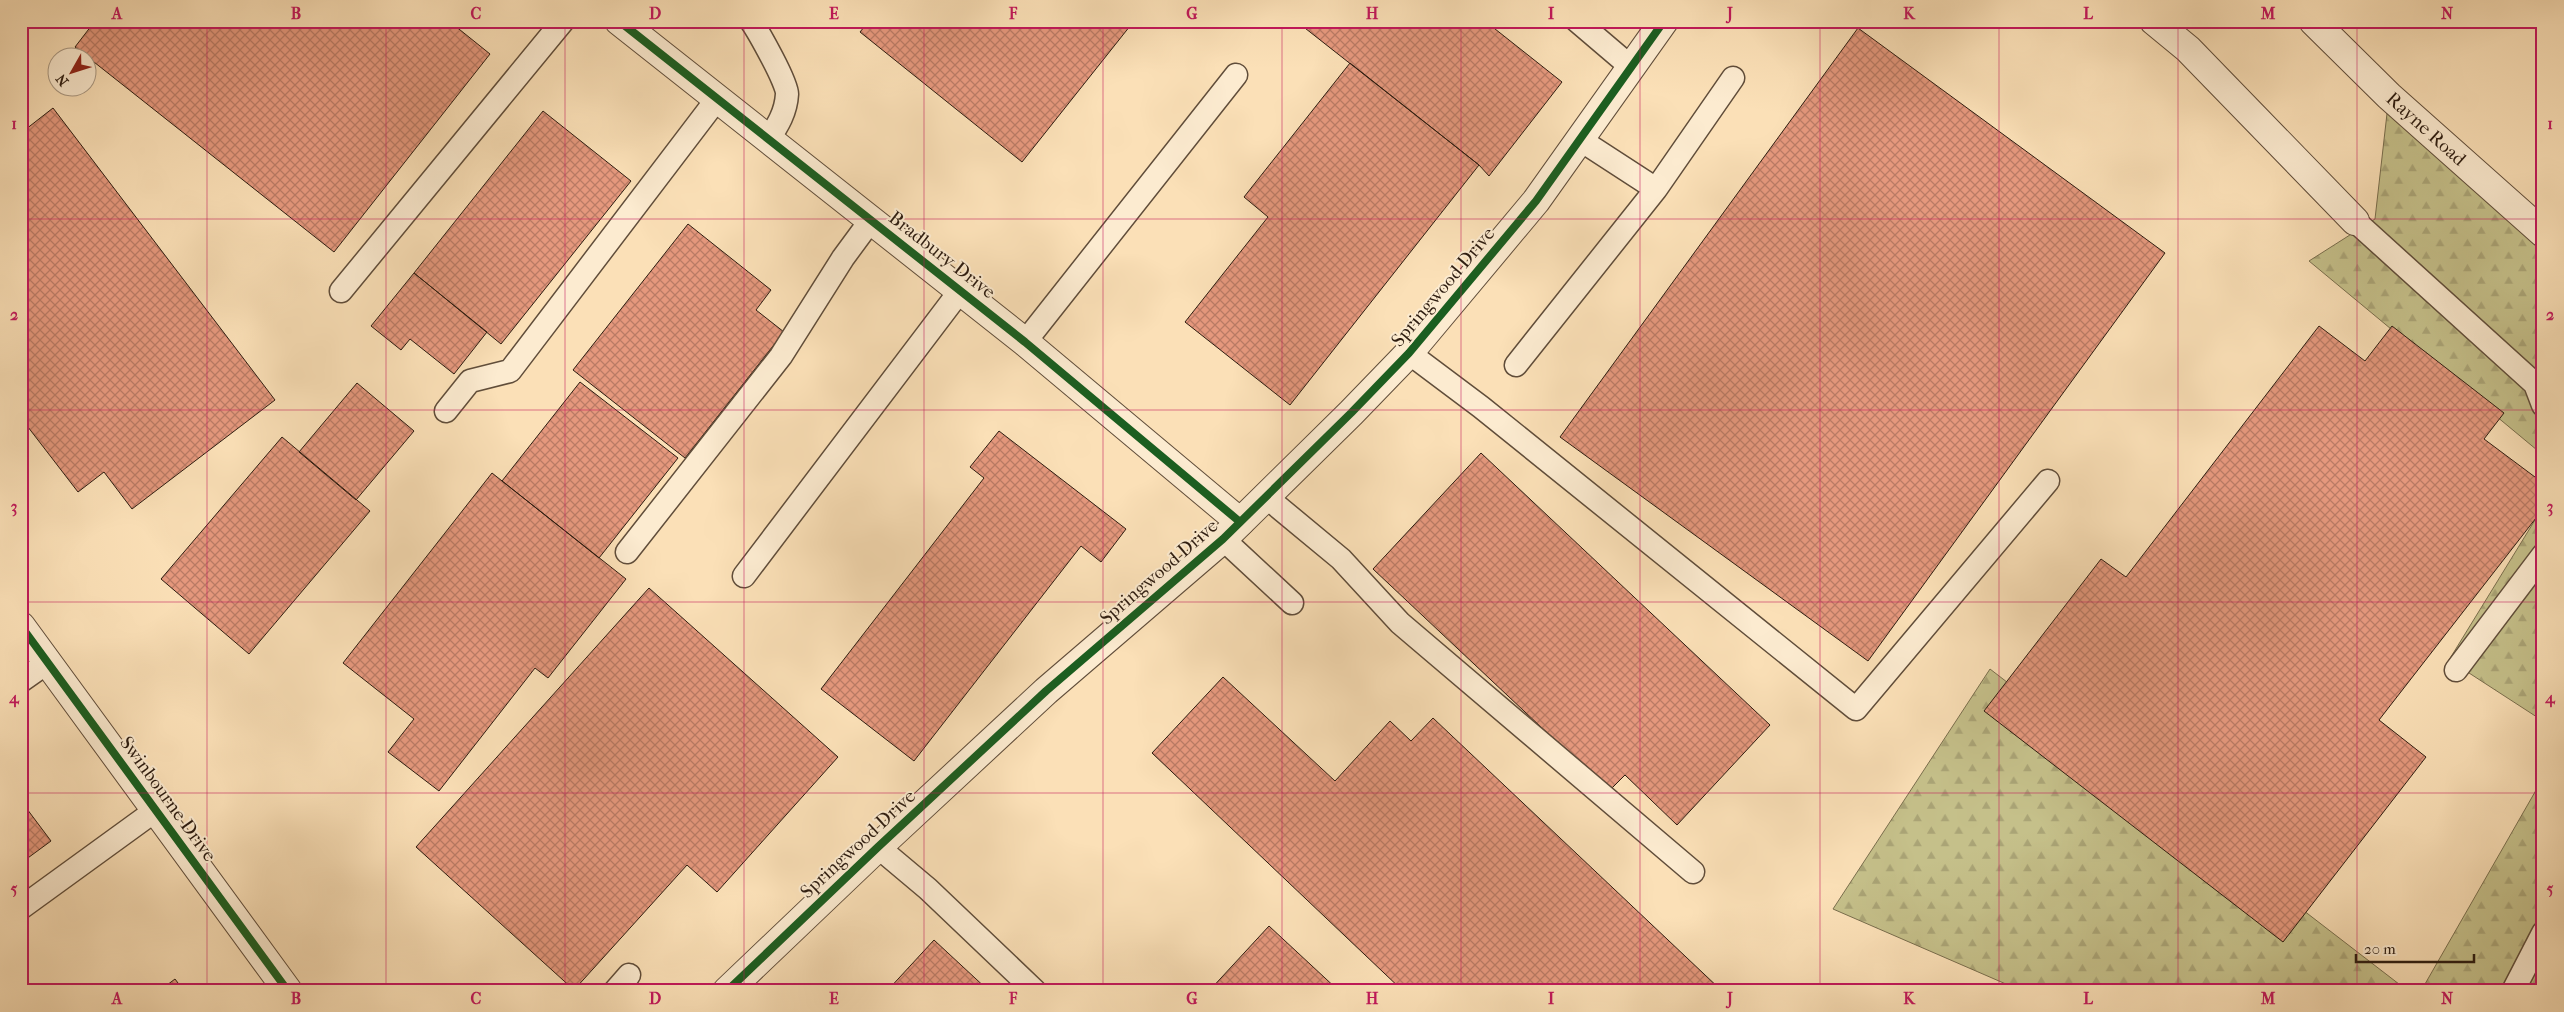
<svg xmlns="http://www.w3.org/2000/svg" width="2564" height="1012" viewBox="0 0 2564 1012" font-family="'IM FELL French Canon',serif">
<defs>
<pattern id="forest-firs" width="22" height="20" patternUnits="userSpaceOnUse" patternTransform="scale(1.25)"><rect width="22" height="20" fill="#c5c08a"/><path d="M5 1l3.5 6h-7zM16 11l3.5 6h-7z" fill="#aaa476"/></pattern>
<pattern id="building-cross-hatch" width="8" height="8" patternUnits="userSpaceOnUse" patternTransform="scale(1.25)"><rect width="8" height="8" fill="#e5987d"/><path d="M0 0l8 8M0 8l8-8" fill="none" stroke="#ba7b65"/></pattern>
</defs>
<rect width="100%" height="100%" fill="#fbe0b7"/>
<filter id="stains"><feTurbulence type="fractalNoise" baseFrequency=".004" numOctaves="4"/><feColorMatrix values="0 0 0 0 .2 0 0 0 0 .09 0 0 0 0 .02 0 0 0 .5 -.17"/></filter>
<radialGradient id="worn" r=".72"><stop offset=".6" stop-color="#630" stop-opacity="0"/><stop offset="1" stop-color="#630" stop-opacity=".3"/></radialGradient>
<path fill="url(#forest-firs)" stroke="#796e4d" d="M2389,96L2543,221V455L2309,261L2375,219Z
M2543,507V721L2449,660Z
M1990,669L2408,991H2022L1833,909Z
M2543,778V991H2421Z"/>
<path fill="url(#building-cross-hatch)" stroke="#2d1c10" d="M95,21H449L490,54L334,252L75,47Z
M869,21H1134L1022,162L860,32Z
M1296,21H1485L1562,82L1489,176L1479,165Z
M1858,28L2165,253L1868,661L1560,437Z
M1350,63L1479,165L1290,405L1185,322L1268,217L1244,197Z
M21,101L28,110L21,116Z
M53,108L275,400L132,509L104,472L78,492L21,418V133Z
M543,111L631,181L501,344L414,273Z
M688,224L771,290L756,310L784,332L685,458L573,370Z
M414,273L487,332L454,374L410,339L401,350L371,326Z
M2319,326L2365,361L2392,326L2504,413L2484,439L2543,483V509L2379,720L2426,757L2283,942L1984,711L2101,559L2126,577Z
M580,382L678,458L599,558L502,481Z
M357,383L414,431L356,500L299,452Z
M999,431L1126,529L1101,562L1081,546L914,761L821,689L984,478L970,467Z
M282,437L370,511L249,654L161,579Z
M1481,453L1770,725L1677,825L1625,775L1609,791L1373,569Z
M492,473L626,579L548,678L535,668L439,791L388,752L414,719L343,663Z
M649,588L838,757L717,892L687,865L574,990L416,847Z
M1223,677L1335,781L1390,721L1411,741L1433,718L1722,991H1403L1152,753Z
M21,801L51,841L21,863Z
M1269,926L1339,991H1209Z
M934,940L989,991H887Z
M175,979L184,991H159Z"/>
<g fill="none" stroke-linecap="round" stroke-linejoin="round">
<defs>
<path id="service" d="M751,21C758,31 788,84 787,94C786,112 778,125 768,140
M1577,21L1631,67
M1656,189L1733,78
M2355,221L2535,384L2543,405
M341,291L563,21
M1025,342L1236,75
M1409,353L1481,407L1856,709L2048,481
M1516,365L1656,189L1579,139
M446,411L470,381L510,371L717,99
M1265,496L1341,559L1400,623L1693,872
M1223,539L1292,603
M627,552L781,356L843,258L871,220
M744,576L960,291
M2456,670L2543,555
M21,681L48,662
M878,847L928,889L1035,991
M21,908L156,810
M615,991L629,975
M2513,991L2543,933"/>
<path id="minor" d="M619,21L1025,342L1240,522
M2154,21L2188,49L2355,221
M21,626L288,991"/>
<path id="tertiary" d="M2313,21L2389,96L2543,233
M727,991L878,847L1046,691L1223,539L1351,413L1409,353L1536,201L1664,21"/>
</defs>
<use href="#service" stroke="#604d3a" stroke-width="25"/>
<use href="#minor" stroke="#604d3a" stroke-width="30"/>
<use href="#tertiary" stroke="#604d3a" stroke-width="30"/>
<use href="#service" stroke="#fcebd0" stroke-width="22"/>
<use href="#minor" stroke="#fcebd0" stroke-width="28"/>
<use href="#tertiary" stroke="#fcebd0" stroke-width="28"/>
<defs>
<path id="cycleway" d="M619,21L1025,342L1240,522
M21,626L288,991
M727,991L878,847L1046,691L1223,539L1351,413L1409,353L1536,201L1664,21"/>
</defs>
<use href="#cycleway" stroke="#fcebd0" stroke-width="11"/>
<use href="#cycleway" stroke="#1b5e20" stroke-width="8"/>
</g>
<path fill="none" stroke="#c2185b" stroke-width="1" stroke-opacity="0.55" d="M207,21V991M386,21V991M565,21V991M744,21V991M924,21V991M1103,21V991M1282,21V991M1461,21V991M1640,21V991M1820,21V991M1999,21V991M2178,21V991M2357,21V991M21,219H2543M21,410H2543M21,602H2543M21,793H2543"/>
<g text-anchor="middle" dominant-baseline="central" stroke-width="4" stroke-linejoin="round" paint-order="stroke">
<g font-size="19" fill="#2d1c10" stroke="#fcebd0">
<text transform="translate(2426 129) rotate(42)">Rayne Road</text>
<text transform="translate(942 255) rotate(38)">Bradbury Drive</text>
<text transform="translate(1443 287) rotate(-50)">Springwood Drive</text>
<text transform="translate(1159 572) rotate(-41)">Springwood Drive</text>
<text transform="translate(168 799) rotate(54)">Swinbourne Drive</text>
<text transform="translate(858 844) rotate(-43)">Springwood Drive</text>
</g>
</g>
<rect width="2564" height="1012" fill="none" stroke="#fbe0b7" stroke-width="55"/>
<g transform="translate(72 72) rotate(231)"><circle r="24" fill="#fcebd0" stroke="#a99883"/>
<path d="M0-4L9 19L0 12L-9 19Z" fill="#8f2418"/>
<text y="-8" font-size="14" font-weight="bold" text-anchor="middle" fill="#2d1c10">N</text>
</g>
<path d="M2356 954v8h118v-8" fill="none" stroke="#2d1c10" stroke-width="2.5"/>
<text x="2364" y="954" font-size="15" fill="#2d1c10" stroke="#fcebd0" stroke-width="4" paint-order="stroke">20 m</text>
<rect x="28" y="28" width="2508" height="956" fill="none" stroke="#c2185b" stroke-width="2"/>
<g font-size="16" text-anchor="middle" font-weight="bold" fill="#c2185b">
<text x="117" y="19">A</text>
<text x="296" y="19">B</text>
<text x="476" y="19">C</text>
<text x="655" y="19">D</text>
<text x="834" y="19">E</text>
<text x="1013" y="19">F</text>
<text x="1192" y="19">G</text>
<text x="1372" y="19">H</text>
<text x="1551" y="19">I</text>
<text x="1730" y="19">J</text>
<text x="1909" y="19">K</text>
<text x="2088" y="19">L</text>
<text x="2268" y="19">M</text>
<text x="2447" y="19">N</text>
<text x="14" y="129">1</text>
<text x="2550" y="129">1</text>
<text x="14" y="320">2</text>
<text x="2550" y="320">2</text>
<text x="14" y="512">3</text>
<text x="2550" y="512">3</text>
<text x="14" y="703">4</text>
<text x="2550" y="703">4</text>
<text x="14" y="894">5</text>
<text x="2550" y="894">5</text>
<text x="117" y="1004">A</text>
<text x="296" y="1004">B</text>
<text x="476" y="1004">C</text>
<text x="655" y="1004">D</text>
<text x="834" y="1004">E</text>
<text x="1013" y="1004">F</text>
<text x="1192" y="1004">G</text>
<text x="1372" y="1004">H</text>
<text x="1551" y="1004">I</text>
<text x="1730" y="1004">J</text>
<text x="1909" y="1004">K</text>
<text x="2088" y="1004">L</text>
<text x="2268" y="1004">M</text>
<text x="2447" y="1004">N</text>
</g>
<rect width="100%" height="100%" filter="url(#stains)"/>
<rect width="100%" height="100%" fill="url(#worn)"/>
</svg>
